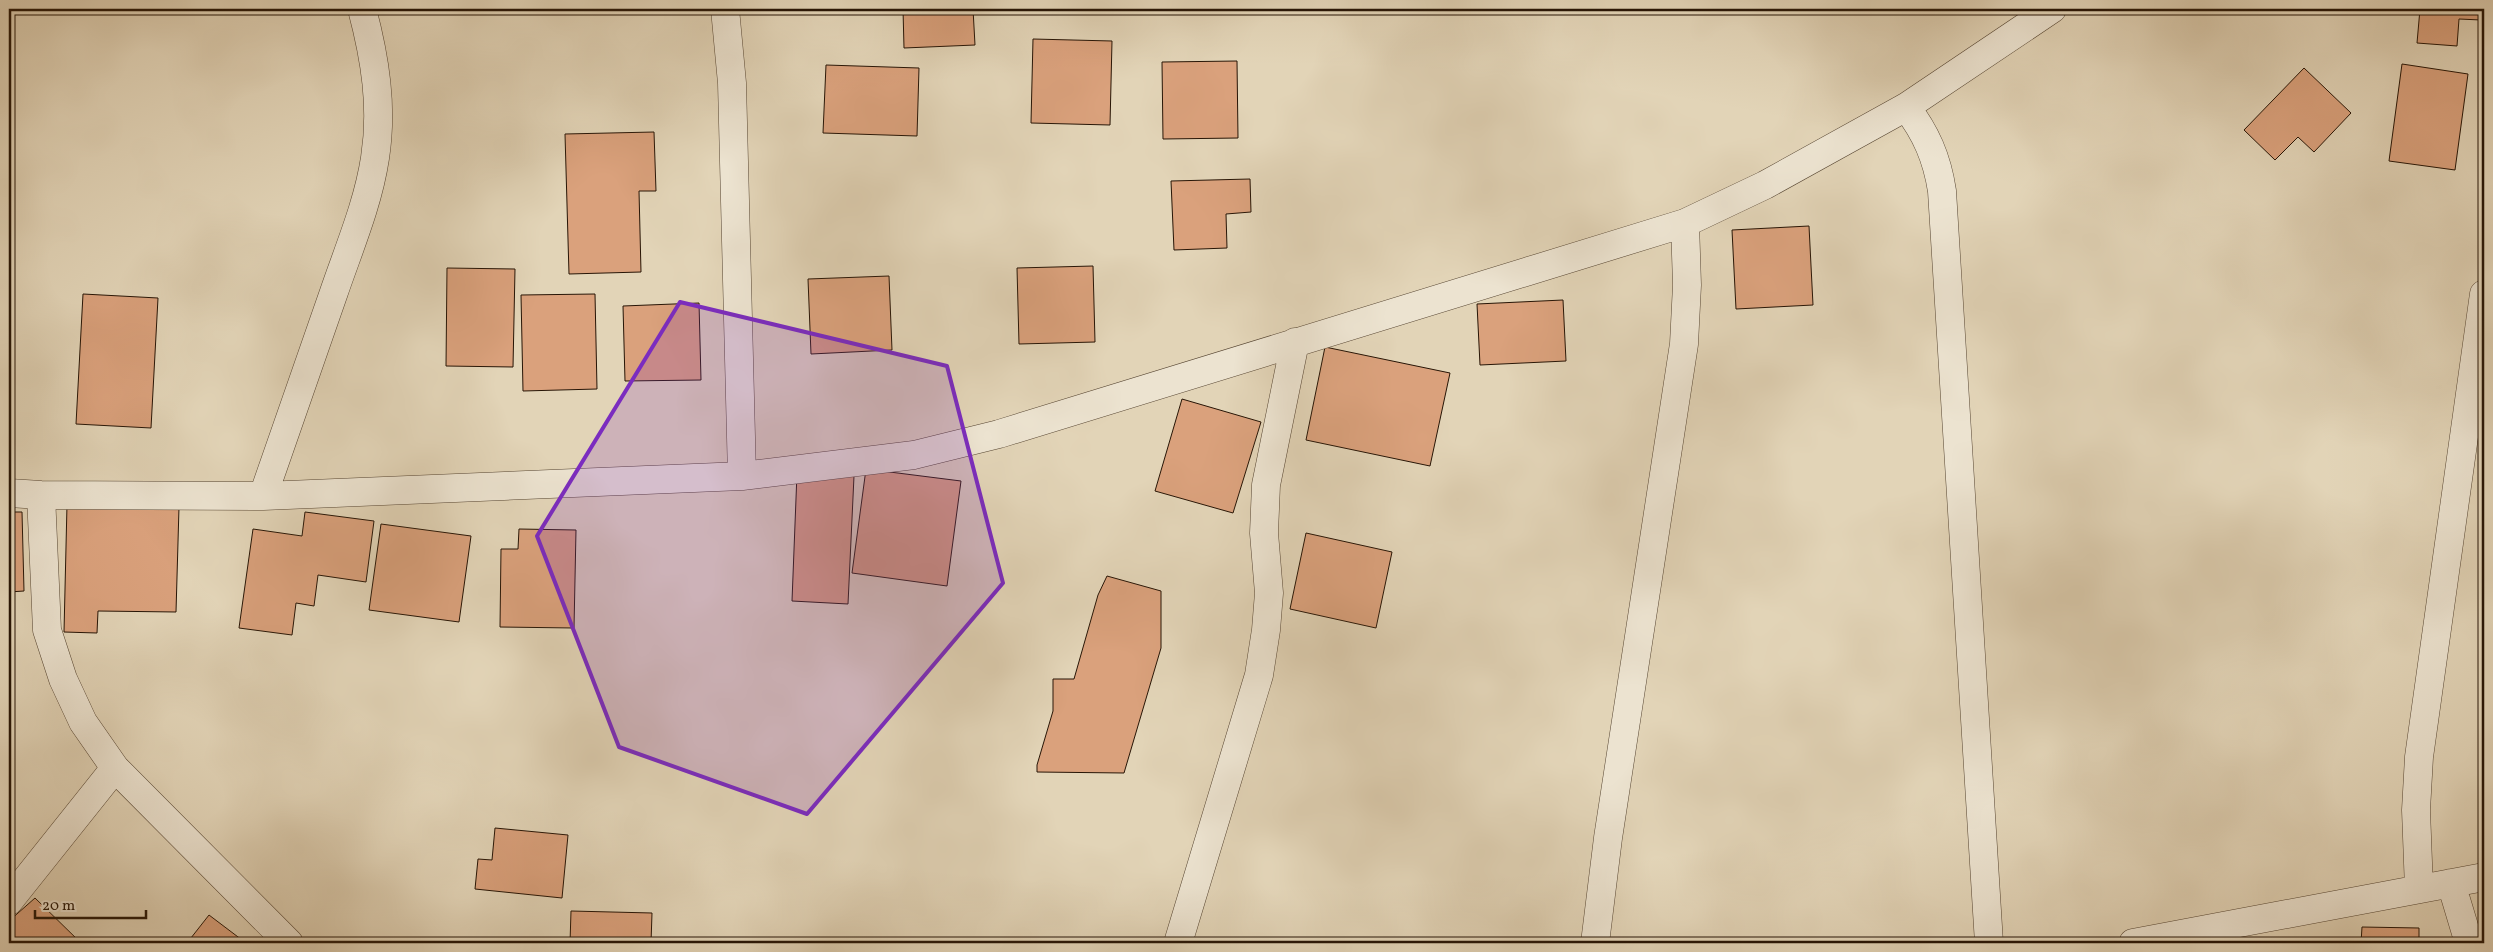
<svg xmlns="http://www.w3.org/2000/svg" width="2493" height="952" viewBox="0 0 2493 952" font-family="Vollkorn,serif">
<rect width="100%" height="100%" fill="#e2d4b7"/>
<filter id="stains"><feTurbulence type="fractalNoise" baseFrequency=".004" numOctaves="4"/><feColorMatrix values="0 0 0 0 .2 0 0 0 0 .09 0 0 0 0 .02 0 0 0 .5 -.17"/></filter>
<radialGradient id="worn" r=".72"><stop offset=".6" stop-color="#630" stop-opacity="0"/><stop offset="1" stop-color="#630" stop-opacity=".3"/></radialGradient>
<path fill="#daa17c" stroke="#271506" d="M903,9H973L975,45L904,48Z
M2420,9H2481V20L2459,19L2457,46L2417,43Z
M1033,39L1112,41L1110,125L1031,123Z
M1237,61L1238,138L1163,139L1162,62Z
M2402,64L2468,74L2455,170L2389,161Z
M826,65L919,68L917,136L823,133Z
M2304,68L2351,113L2314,152L2298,137L2275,160L2244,130Z
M654,132L656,191H639L641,272L569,274L565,134Z
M1250,179L1251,212L1226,214L1227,248L1174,250L1171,181Z
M1809,226L1813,305L1736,309L1732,230Z
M1093,266L1095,342L1019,344L1017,268Z
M447,268L515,269L513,367L446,366Z
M889,276L892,350L811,354L808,279Z
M83,294L158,298L151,428L76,424Z
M595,294L597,389L523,391L521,295Z
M1563,300L1566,361L1480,365L1477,304Z
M699,303L701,380L625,381L623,306Z
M1325,347L1450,373L1430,466L1306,440Z
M1182,399L1261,422L1233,513L1155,491Z
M866,469L961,481L947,586L852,573Z
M797,473L854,476L848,604L792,601Z
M67,505L179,507L176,612L98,611L97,633L64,632Z
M9,512H22L24,591L9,592Z
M305,512L374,521L366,582L318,575L314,606L296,603L292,635L239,628L253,529L302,536Z
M381,524L471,536L459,622L369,610Z
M519,529L576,530L574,628L500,627L501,549H518Z
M1306,533L1392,552L1376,628L1290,609Z
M1107,576L1161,591V648L1124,773L1037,772V765L1053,711V679H1074L1098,595Z
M2483,679H2484V763H2481Z
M495,828L568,835L562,898L475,889L478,859L492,860Z
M35,898L81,943H9V921Z
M571,911L652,913L651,943H570Z
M209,915L246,943H187Z
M2362,927L2419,928V943H2361Z"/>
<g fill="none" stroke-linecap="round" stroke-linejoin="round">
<defs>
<path id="minor" d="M725,9L732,83L742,476
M1906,107C1926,133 1937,158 1942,191L1989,943
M9,493L41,495L263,496L742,476L914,455L999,434L1685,223L1765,185L1906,107L2052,9
M41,495L47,630L63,679L83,722L115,768L289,943
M263,496C286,428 310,360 334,292C349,248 368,204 375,158C383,107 375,58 362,9
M2451,883L2469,943
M2419,889L2416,810L2419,757L2484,294
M9,901L115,768
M1178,943L1259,675L1266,630L1269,593L1264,533L1266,485L1295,342
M1595,943L1608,838L1684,344L1687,285L1685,223
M2133,943L2484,877"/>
</defs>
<use href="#minor" stroke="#564532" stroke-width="29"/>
<use href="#minor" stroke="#ece3d0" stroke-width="28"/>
</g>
<path fill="#7b2cbf" fill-opacity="0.2" stroke="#7b2cbf" stroke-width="4" stroke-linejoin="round" d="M680,302L947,366L1003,583L807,814L619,747L537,536Z"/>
<rect width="2493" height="952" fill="none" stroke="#e2d4b7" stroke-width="30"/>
<rect x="10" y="10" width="2473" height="932" fill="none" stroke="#271506" stroke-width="2.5"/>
<rect x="15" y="15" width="2463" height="922" fill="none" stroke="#271506"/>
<path d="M35 910v8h111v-8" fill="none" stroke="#271506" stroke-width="2.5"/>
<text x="42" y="910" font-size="15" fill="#271506" stroke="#ece3d0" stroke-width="4" paint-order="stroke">20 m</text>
<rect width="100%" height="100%" filter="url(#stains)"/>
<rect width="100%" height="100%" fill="url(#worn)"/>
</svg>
